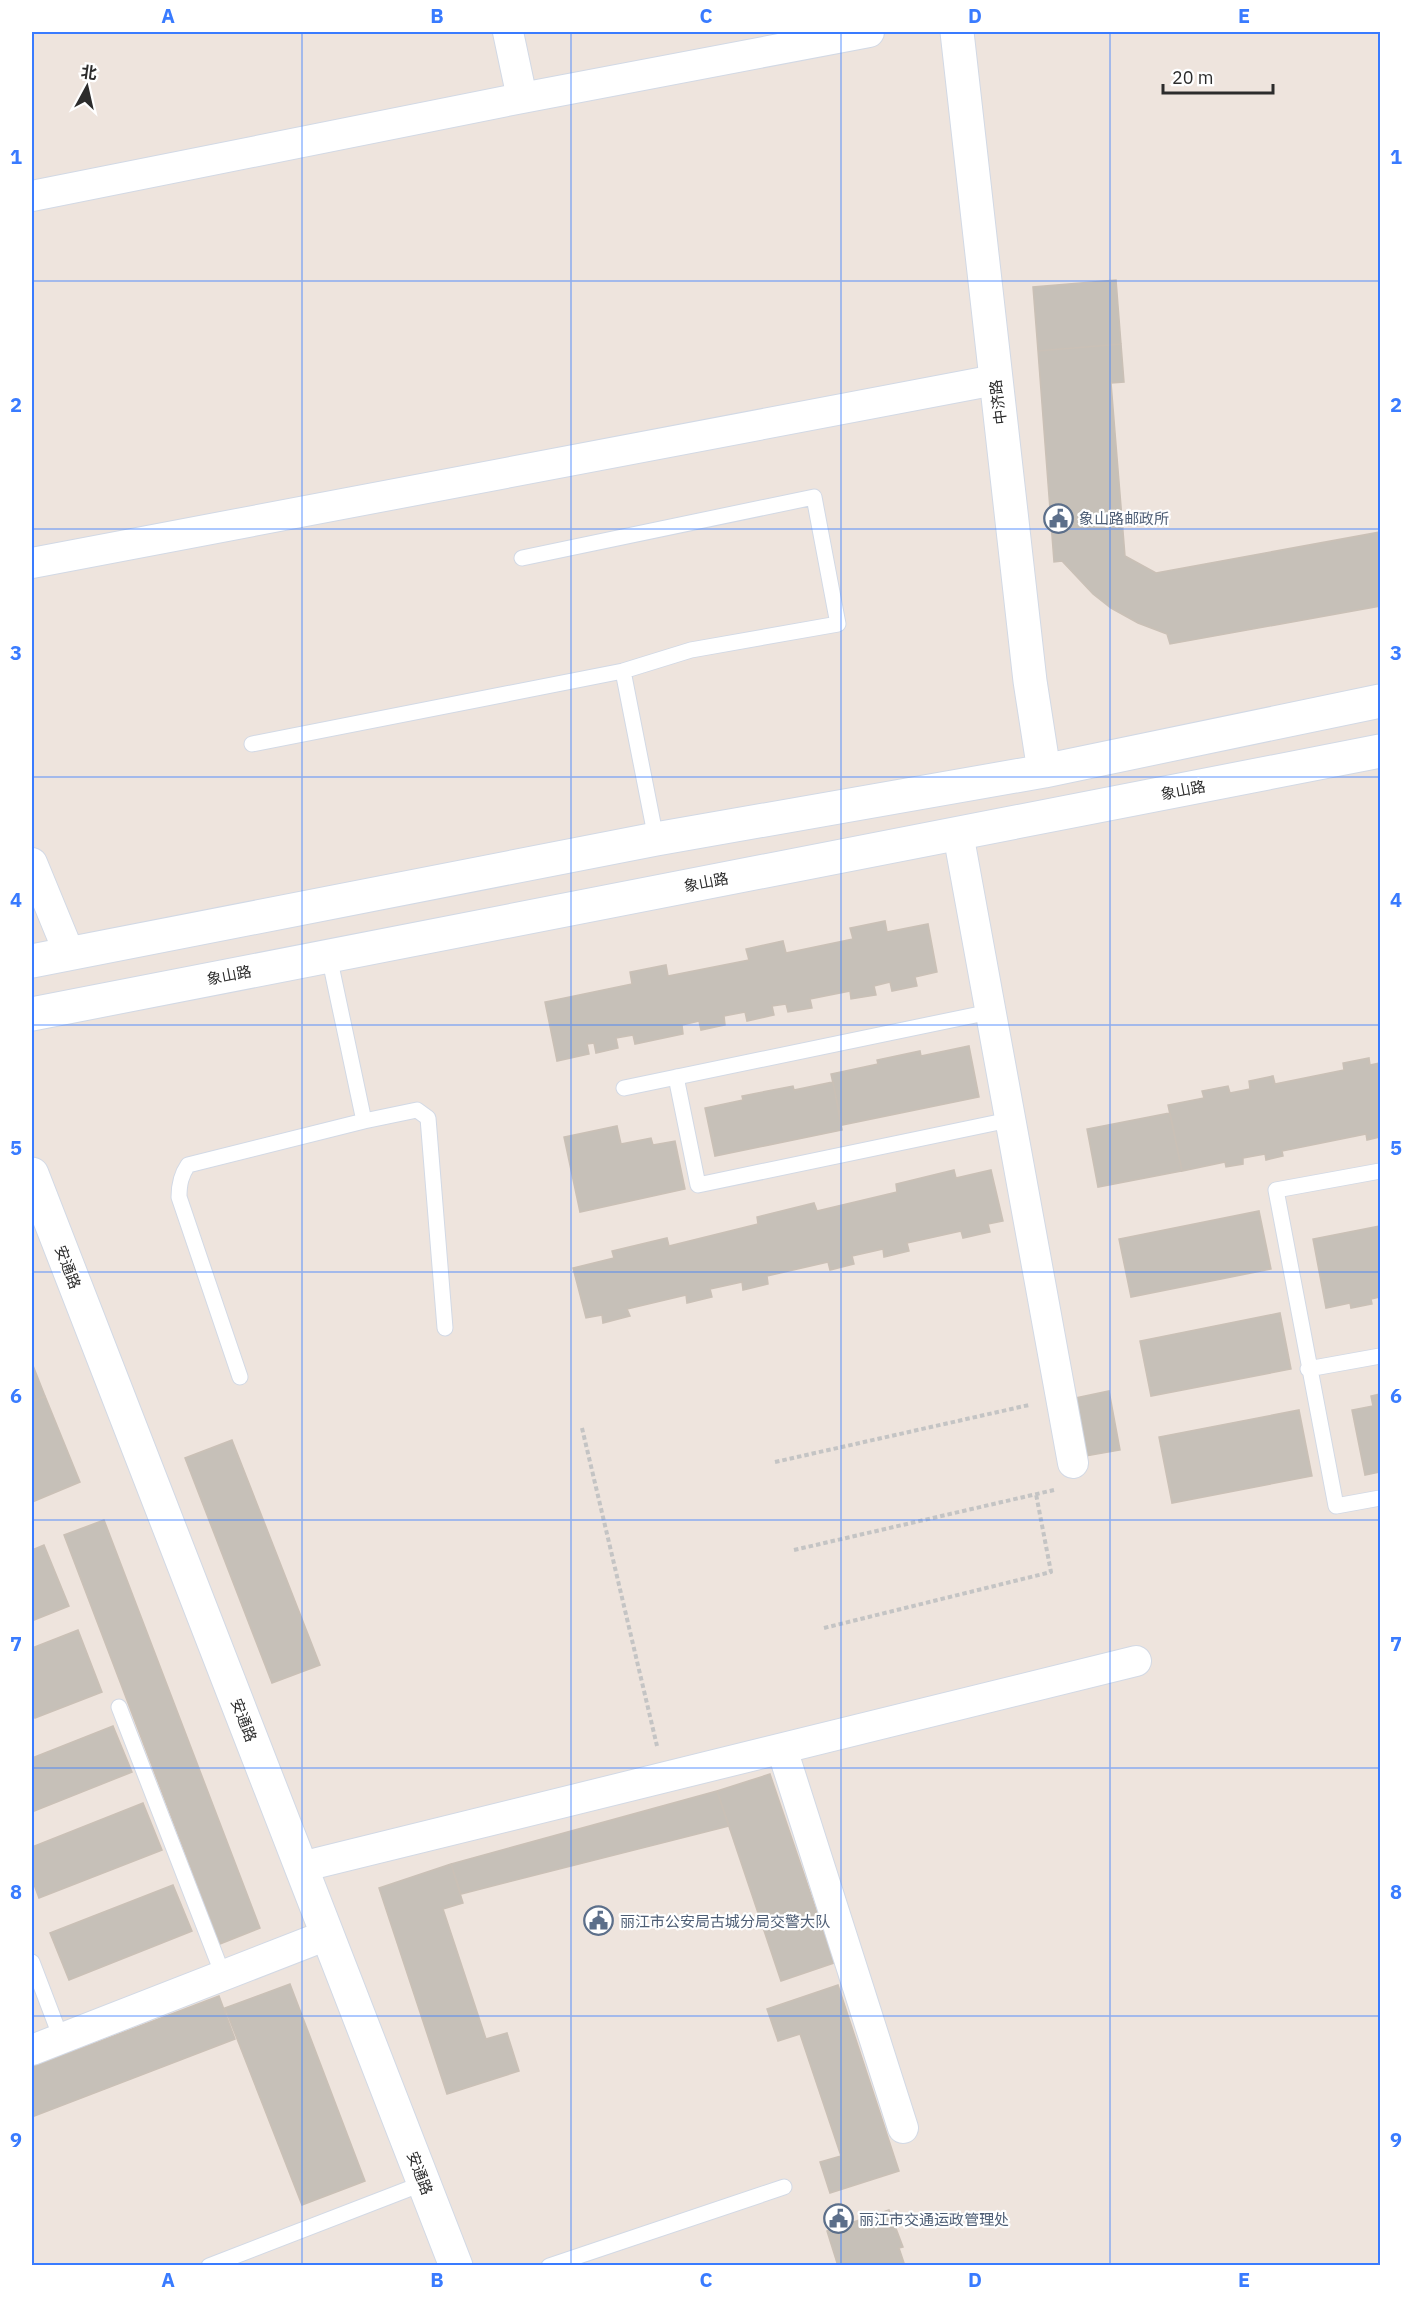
<svg xmlns="http://www.w3.org/2000/svg" width="1412" height="2297" viewBox="0 0 1412 2297" font-family="'IBM Plex Sans','Noto Sans SC',sans-serif">
<rect width="100%" height="100%" fill="#eee4dd"/>
<path fill="#c6c0b8" stroke="#cac0b6" stroke-width="1.5" d="M1116,280L1121,344L1038,351L1033,287Z
M1121,344L1124,382L1111,383L1125,556L1156,573L1380,532V606L1170,644L1167,634L1138,623L1111,608L1093,594L1062,561L1054,562L1038,351Z
M885,921L887,932L928,924L937,972L915,977L917,986L892,991L890,982L874,986L876,995L851,999L850,991L810,999L812,1008L788,1012L786,1004L772,1006L774,1015L747,1021L745,1012L724,1016L725,1025L701,1030L699,1021L682,1025L683,1034L635,1044L633,1035L616,1038L618,1048L596,1053L594,1043L587,1044L589,1054L557,1061L545,1002L632,984L630,972L666,965L668,976L749,960L746,949L783,941L786,953L853,939L850,928Z
M969,1046L979,1097L842,1125L831,1074L878,1064L877,1060L920,1051L921,1056Z
M1369,1058L1370,1065L1380,1063V1137L1367,1140L1366,1134L1282,1151L1283,1156L1266,1160L1265,1154L1243,1158V1164L1226,1167L1225,1162L1182,1171L1168,1105L1204,1098L1202,1091L1228,1086L1230,1093L1250,1089L1249,1081L1273,1076L1275,1084L1344,1070L1343,1063Z
M833,1082L842,1130L715,1156L705,1108L743,1100L742,1096L793,1086L794,1090Z
M1170,1113L1182,1171L1098,1187L1087,1129Z
M617,1126L621,1144L651,1138L653,1145L675,1141L685,1189L580,1212L564,1137Z
M954,1170L956,1178L991,1170L1003,1221L988,1224L990,1232L963,1238L961,1231L907,1243L909,1251L884,1257L883,1249L852,1256L854,1264L830,1270L828,1262L767,1276L768,1284L743,1290L742,1282L710,1289L712,1297L687,1303L686,1295L627,1309L630,1316L603,1323L602,1315L586,1318L573,1268L614,1258L612,1251L667,1238L669,1246L758,1224L757,1217L814,1203L817,1211L897,1192L896,1184Z
M1259,1211L1271,1269L1131,1297L1119,1239Z
M1380,1226V1297L1371,1299L1372,1304L1351,1308L1350,1303L1326,1308L1313,1239Z
M1280,1313L1291,1369L1151,1396L1140,1341Z
M32,1363L45,1396L32,1402Z
M1109,1391L1120,1450L1086,1456L1075,1398Z
M1380,1394V1472L1365,1475L1352,1410L1373,1406L1371,1396Z
M45,1396L80,1482L32,1502V1402Z
M1299,1410L1312,1476L1172,1503L1159,1437Z
M232,1440L320,1665L272,1683L185,1458Z
M104,1520L260,1928L220,1944L64,1535Z
M44,1545L69,1606L32,1621V1550Z
M78,1630L102,1692L35,1718L32,1710V1648Z
M113,1726L132,1772L32,1812V1758Z
M770,1774L834,1963L781,1981L717,1791Z
M717,1791L729,1826L461,1894L451,1864Z
M143,1803L162,1850L39,1898L32,1879V1847Z
M451,1864L463,1903L443,1909L486,2039L507,2033L519,2071L447,2094L379,1888Z
M173,1885L192,1931L69,1980L50,1933Z
M290,1984L365,2181L302,2205L225,2008Z
M838,1985L899,2171L830,2193L820,2162L841,2156L800,2034L778,2041L767,2009Z
M219,1996L235,2039L32,2117V2067Z
M889,2210L903,2247L899,2248L905,2266H838L827,2231Z"/>
<g fill="none" stroke-linecap="round" stroke-linejoin="round">
<defs>
<path id="service" d="M623,671L656,839
M252,744L623,671L691,650L838,624L814,497L522,558
M329,956L364,1121
M676,1077L698,1185L1009,1120
M624,1088L990,1012
M1380,1171L1276,1190L1336,1506L1380,1498
M1308,1369L1380,1356
M240,1377L179,1197C179,1184 181,1175 188,1165L364,1121L417,1110L428,1118L445,1328
M119,1707L223,1975
M32,1962L61,2038
M209,2266L424,2183
M549,2266L784,2187"/>
<path id="minor" d="M508,32L522,98
M32,196L522,98L869,32
M32,563L995,380
M958,833L1073,1463
M32,863L69,953
M782,1749L903,2128
M301,1867L1136,1661
M32,2050L327,1935"/>
<path id="tertiary" d="M957,32L1030,681L1044,771
M32,961L656,839L1044,771L1380,701
M32,1014L1380,751
M32,1174L456,2266"/>
</defs>
<use href="#service" stroke="#d2d9e5" stroke-width="17"/>
<use href="#minor" stroke="#d2d9e5" stroke-width="32"/>
<use href="#tertiary" stroke="#d2d9e5" stroke-width="35"/>
<path stroke="#c4c4c4" stroke-width="4" stroke-dasharray="4.5 3" stroke-linecap="butt" d="M582,1428L657,1746
M775,1462L1029,1405
M794,1550L1054,1490
M824,1628L1051,1572L1036,1494"/>
<use href="#service" stroke="#fff" stroke-width="15"/>
<use href="#minor" stroke="#fff" stroke-width="30"/>
<use href="#tertiary" stroke="#fff" stroke-width="33"/>
</g>
<path fill="none" stroke="#397bff" stroke-width="1.5" stroke-opacity="0.55" d="M302,32V2266M571,32V2266M841,32V2266M1110,32V2266M32,281H1380M32,529H1380M32,777H1380M32,1025H1380M32,1272H1380M32,1520H1380M32,1768H1380M32,2016H1380"/>
<defs>
<symbol id="civic-ring" viewBox="-11 -11 22 22"><circle r="9.5" fill="#fff" stroke="#5c6f8a" stroke-width="1.5"/><path d="M-.6-6.5H3V-4.5H.6V-3L4-1V1h2V6H-6V1h2V-1L-.6-3ZM-1.2 2.5V6h2.4V2.5Z" fill="#5c6f8a"/></symbol>
</defs>
<g fill-rule="evenodd">
<use href="#civic-ring" x="1042" y="502" width="33" height="33"/>
<use href="#civic-ring" x="582" y="1904" width="33" height="33"/>
<use href="#civic-ring" x="822" y="2202" width="33" height="33"/>
</g>
<g text-anchor="middle" dominant-baseline="central" stroke-width="4.5" stroke-linejoin="round" paint-order="stroke">
<g font-size="15" fill="#2c2c2c" stroke="#fff">
<text transform="translate(998 402) rotate(-97)">中济路</text>
<text transform="translate(1183 790) rotate(-11)">象山路</text>
<text transform="translate(706 882) rotate(-11)">象山路</text>
<text transform="translate(229 975) rotate(-11)">象山路</text>
<text transform="translate(68 1267) rotate(69)">安通路</text>
<text transform="translate(244 1720) rotate(69)">安通路</text>
<text transform="translate(420 2173) rotate(69)">安通路</text>
</g>
<g font-size="15" fill="#4e5e75" stroke="#fff" text-anchor="start">
<text x="1079" y="518">象山路邮政所</text>
<text x="620" y="1921">丽江市公安局古城分局交警大队</text>
<text x="859" y="2219">丽江市交通运政管理处</text>
</g>
</g>
<rect width="1412" height="2297" fill="none" stroke="#ffffff" stroke-width="66"/>
<g transform="translate(87 87) rotate(8)" stroke="#ffffff" stroke-width="4.5" paint-order="stroke">
<path d="M0-4.5L10 22L0 15L-10 22Z" fill="#2c2c2c"/>
<text y="-9" font-size="16" font-weight="bold" text-anchor="middle" fill="#2c2c2c">北</text>
</g>
<path d="M1163 84v9h110v-9" fill="none" stroke="#2c2c2c" stroke-width="3"/>
<text x="1172" y="84" font-size="18" fill="#2c2c2c" stroke="#ffffff" stroke-width="4.5" paint-order="stroke">20 m</text>
<rect x="33" y="33" width="1346" height="2231" fill="none" stroke="#397bff" stroke-width="2"/>
<g font-size="20" text-anchor="middle" font-weight="bold" fill="#397bff">
<text x="168" y="23">A</text>
<text x="437" y="23">B</text>
<text x="706" y="23">C</text>
<text x="975" y="23">D</text>
<text x="1244" y="23">E</text>
<text x="16" y="164">1</text>
<text x="1396" y="164">1</text>
<text x="16" y="412">2</text>
<text x="1396" y="412">2</text>
<text x="16" y="660">3</text>
<text x="1396" y="660">3</text>
<text x="16" y="907">4</text>
<text x="1396" y="907">4</text>
<text x="16" y="1155">5</text>
<text x="1396" y="1155">5</text>
<text x="16" y="1403">6</text>
<text x="1396" y="1403">6</text>
<text x="16" y="1651">7</text>
<text x="1396" y="1651">7</text>
<text x="16" y="1899">8</text>
<text x="1396" y="1899">8</text>
<text x="16" y="2147">9</text>
<text x="1396" y="2147">9</text>
<text x="168" y="2287">A</text>
<text x="437" y="2287">B</text>
<text x="706" y="2287">C</text>
<text x="975" y="2287">D</text>
<text x="1244" y="2287">E</text>
</g>
</svg>
